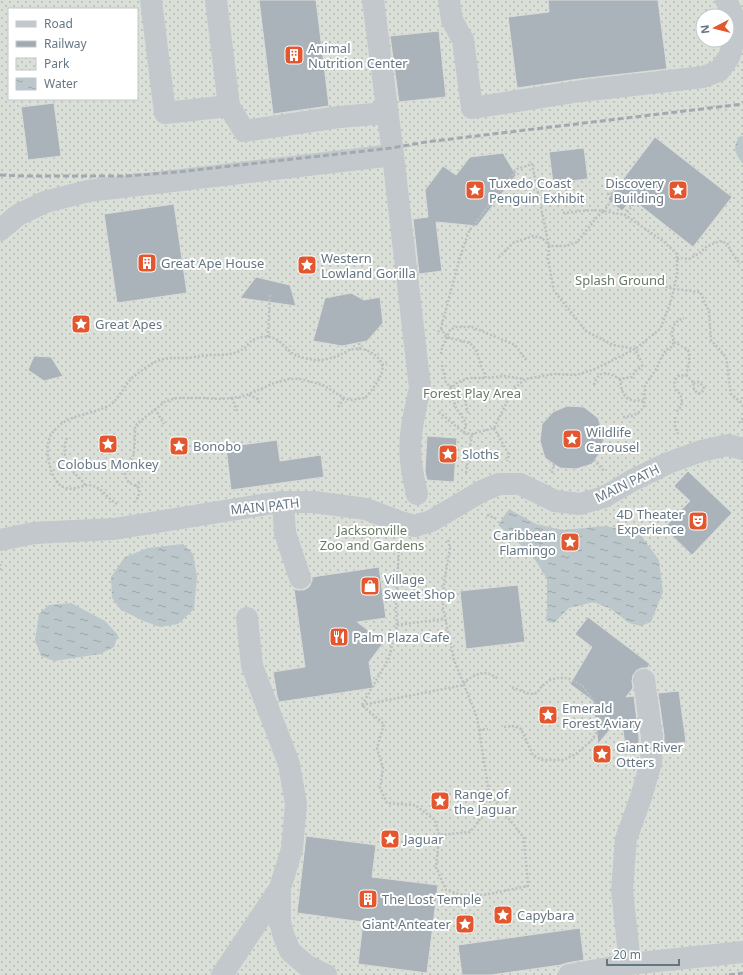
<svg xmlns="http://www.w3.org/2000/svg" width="743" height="975" viewBox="0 0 743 975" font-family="'Noto Sans',sans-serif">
<defs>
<pattern id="park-dots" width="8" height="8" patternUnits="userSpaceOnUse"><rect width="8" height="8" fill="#dadfd7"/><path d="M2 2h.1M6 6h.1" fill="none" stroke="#b4b9b4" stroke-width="1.8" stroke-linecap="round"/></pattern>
<pattern id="water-ripples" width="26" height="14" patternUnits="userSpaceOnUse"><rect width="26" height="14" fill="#bbc7cb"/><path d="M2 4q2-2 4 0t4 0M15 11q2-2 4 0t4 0" fill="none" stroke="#9ca6aa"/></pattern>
</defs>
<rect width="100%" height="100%" fill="#fafaf8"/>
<path fill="url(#park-dots)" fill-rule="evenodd" d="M0,0H743V975H0ZM9,9H137V99H9ZM703,16H727V40H703Z"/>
<path fill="url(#water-ripples)" d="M743,136V164C735,153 732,149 739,137Z
M509,509L536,524L563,530L606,526L640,534L659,560L663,592L651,622L641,626L629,623L611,609L594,602L569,608L554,623L546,621L547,609V579L532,555L498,525Z
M183,544L193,554L197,577L194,609L178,624L160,627L141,620L120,609L112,598L111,577L125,557L148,548Z
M71,603L105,621L118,635L114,647L100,654L54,661L41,656L35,640L39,614L49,605Z"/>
<path fill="#aab3b9" stroke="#dcdcda" d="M259,0H316L329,106L273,114Z
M548,0H658L667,69L579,79L517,88L508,17L549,12Z
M439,31L446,97L399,102L390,36Z
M54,103L61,156L28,160L21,107Z
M655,137L732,197L693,247L632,199L622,211L608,199Z
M584,148L588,179L553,183L549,152Z
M503,153L516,175L477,226L436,222L442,271L419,274L413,219L428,217L425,190L443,166L456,175L470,157Z
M174,204L187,293L117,303L104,214Z
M256,277L290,285L296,306L240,298Z
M351,293L364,300L380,297L383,323L367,341L342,346L313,341L325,298Z
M34,356L51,357L63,376L44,381L28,370Z
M567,406L584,407L598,418L604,435L602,450L592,464L576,469L560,468L545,458L540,441L542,424L553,412Z
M427,436L457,438L454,482L427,480L425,471Z
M277,440L280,461L321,455L324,477L231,490L226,447Z
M688,471L732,513L692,555L664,528L690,501L674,486Z
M379,567L386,618L357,622L384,642L369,662L373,688L279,702L277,696L273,672L305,667L294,589L298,590H304L309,587L312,581V577Z
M518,585L525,642L466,649L460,591Z
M588,617L650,664L647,668H642L637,670L633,675L632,681L633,688L626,697L634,696L639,738V750L626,752L621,716L598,744L593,701L570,684L592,647L575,634Z
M679,691L686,742L664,745V735L658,693Z
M306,836L376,845L372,877L438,885L427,973L358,964L363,922L297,913Z
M580,928L584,960L567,963L561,965L491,975H462L458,945Z"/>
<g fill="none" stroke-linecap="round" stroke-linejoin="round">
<path stroke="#bbbfc2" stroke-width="2.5" stroke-dasharray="2 2" stroke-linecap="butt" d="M607,194L617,192L614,185
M563,213C577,212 590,209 604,211L617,192L633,205L625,215
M677,259L682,258L689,259L701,252L707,246L720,241L727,243L732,253L740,264
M654,284L674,289L700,292L709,312L711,340L726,357L731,394L743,404
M441,328L446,337L470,343L477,352L481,366L484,372L486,378L504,376L524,379
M438,332L441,328L460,257L469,231L517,169L532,164L549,246L548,259L554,291L586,331L613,345L635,349L641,361
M268,337L270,293
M674,342L688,350C691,359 688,366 686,375L678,376C675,380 673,384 675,389C676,391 678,392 679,393C684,400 682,409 675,412
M359,343L360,349
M441,354L442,348L450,330L456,327H472L515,345L526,360
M382,365L387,364
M686,375L694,383L693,387L697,393C701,394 703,392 704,388L701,384L698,382L694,383
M620,379C622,396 626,403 643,400
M594,385C599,368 609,373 620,379L632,377L635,372L643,365
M249,395L258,399L259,404
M464,396L468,413
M232,398L237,411
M338,407L344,398
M155,409L164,424
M439,412L464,433L472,434L494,428L513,390L525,379L555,374L576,375L595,369L635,349L660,329L670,304L674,289L677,274V254L663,241L625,215L604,211L597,217L577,242L566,246H549L542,238L533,236L513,243L499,257
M623,417L632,416L641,411L644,406L645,385L657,368L661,358L666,350L671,347L674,342C670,331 672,322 684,318
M675,417V428L678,434
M739,423L743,418
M494,428L509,455L507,461
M464,433L466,423L456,408L450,389L458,382L469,378H486
M67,438C63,447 64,457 69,466C73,473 81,478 85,485
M594,460L604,471
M466,473L472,434
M552,473L554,463
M135,486L142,481
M117,504C108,499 103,489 93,486C84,483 75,491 66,488C50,484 43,448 51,435C53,431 58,427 61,424C72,416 88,414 101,409C103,408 107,407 109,406C119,399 124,386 132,378C136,374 152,363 157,361C168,357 176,358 187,358C196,357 205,355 214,355C219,355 225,355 229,354C234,354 240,351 243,349C246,347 248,344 250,342C255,338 263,336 270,337C283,340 286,351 297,356C302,358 309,359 315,360C322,361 331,358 338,356C342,354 345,352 349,350C361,346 374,351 381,362C387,373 372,390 365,398L350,400L344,398L323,385L300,379H289L274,383L263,388L242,397L219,399L205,398H177L166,401L144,418L135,426C135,442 135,461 125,474C127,484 131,483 139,488C140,494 138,497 135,502
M487,515L497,519
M399,547L396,608L397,625L389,658L362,705L384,724L377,748L383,768L380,788L387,803L415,805L435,820L439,835L470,832L479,821L489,793L477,717L454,660L443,608L444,582L450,548L448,539
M0,570V563
M397,625L445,619
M463,683C475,674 485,668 498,679
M362,705L464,685
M504,727L514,726L521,729L533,755L542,760H563L576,754L591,741L599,729V712L594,702L583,686L568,678H557L550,680L542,686L537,693L530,694L511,687
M479,730L488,729
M439,835L436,867L446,890L463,895H484L528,886L524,838L489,793"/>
<path stroke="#c3c8cc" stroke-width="22" d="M151,0L165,113L229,106
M216,0L229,106L244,131L339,117L387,113
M373,0L393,155L420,388C414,415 407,441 412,469C413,477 415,485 417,494
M449,0L452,20L463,40L472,108L581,91L703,77L719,71L729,57L738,26
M726,0L743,38
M0,230L18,215L45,202L88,191L393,155
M283,502L285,533L300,578
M0,540L34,533L114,529L280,502H314L366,509L400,522L415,526L431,521L482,491L499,484H520L555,501L580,504L604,497L633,480L668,463L701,451L728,445L743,449
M247,618L252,666L289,764L296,804L292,849L280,888V922L284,937L290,951L306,965L326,975
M630,964L622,890L626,839L641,797L651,763L652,737L644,680
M222,975L280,888
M569,975L630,964L743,952"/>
<path stroke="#a2aab0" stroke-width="3" stroke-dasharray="6 3" stroke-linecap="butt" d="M0,175L24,176H126L178,172L392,148L426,142L743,104
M729,975L743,973"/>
<path stroke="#bbbfc2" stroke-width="2.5" stroke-dasharray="2 2" stroke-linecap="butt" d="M442,365L446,383L464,396L486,391"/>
</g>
<defs>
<symbol id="building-square" viewBox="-11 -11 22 22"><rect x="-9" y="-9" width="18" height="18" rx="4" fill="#e4572e" stroke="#fff"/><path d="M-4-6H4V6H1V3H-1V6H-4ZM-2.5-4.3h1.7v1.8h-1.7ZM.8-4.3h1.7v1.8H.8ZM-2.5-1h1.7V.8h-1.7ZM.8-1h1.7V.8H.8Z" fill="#fff"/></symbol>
<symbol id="sight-square" viewBox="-11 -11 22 22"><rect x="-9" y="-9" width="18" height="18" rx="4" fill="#e4572e" stroke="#fff"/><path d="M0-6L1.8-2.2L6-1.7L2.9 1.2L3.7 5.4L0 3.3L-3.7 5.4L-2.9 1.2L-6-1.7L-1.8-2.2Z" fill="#fff"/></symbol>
<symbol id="theatre-square" viewBox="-11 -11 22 22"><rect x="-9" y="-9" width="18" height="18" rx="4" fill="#e4572e" stroke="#fff"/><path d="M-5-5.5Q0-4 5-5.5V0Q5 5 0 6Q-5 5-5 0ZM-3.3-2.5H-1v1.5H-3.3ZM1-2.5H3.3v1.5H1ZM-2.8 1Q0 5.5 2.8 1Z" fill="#fff"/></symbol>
<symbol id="shop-square" viewBox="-11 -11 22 22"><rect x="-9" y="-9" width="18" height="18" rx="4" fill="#e4572e" stroke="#fff"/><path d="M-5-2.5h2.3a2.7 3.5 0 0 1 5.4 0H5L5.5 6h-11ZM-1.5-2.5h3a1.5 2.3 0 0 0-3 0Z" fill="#fff"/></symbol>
<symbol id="restaurant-square" viewBox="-11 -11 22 22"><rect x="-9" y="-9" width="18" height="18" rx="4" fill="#e4572e" stroke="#fff"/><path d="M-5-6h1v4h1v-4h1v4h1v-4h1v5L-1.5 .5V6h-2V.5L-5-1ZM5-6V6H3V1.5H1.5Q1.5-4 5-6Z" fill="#fff"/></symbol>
</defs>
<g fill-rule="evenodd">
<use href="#building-square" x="283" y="44" width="22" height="22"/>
<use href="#sight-square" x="464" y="179" width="22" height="22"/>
<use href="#sight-square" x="667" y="179" width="22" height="22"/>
<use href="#building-square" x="136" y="252" width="22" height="22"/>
<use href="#sight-square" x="296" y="254" width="22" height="22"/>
<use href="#sight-square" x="70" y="313" width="22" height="22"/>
<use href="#sight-square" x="561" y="428" width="22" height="22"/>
<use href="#sight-square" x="97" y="433" width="22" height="22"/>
<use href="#sight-square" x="168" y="435" width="22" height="22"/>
<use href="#sight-square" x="437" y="443" width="22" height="22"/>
<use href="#theatre-square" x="687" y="510" width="22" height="22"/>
<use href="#sight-square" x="559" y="531" width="22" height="22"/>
<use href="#shop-square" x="359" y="575" width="22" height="22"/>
<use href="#restaurant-square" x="328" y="626" width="22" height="22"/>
<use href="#sight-square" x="537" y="704" width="22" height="22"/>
<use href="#sight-square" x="591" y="743" width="22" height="22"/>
<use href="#sight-square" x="429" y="790" width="22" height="22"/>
<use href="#sight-square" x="379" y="828" width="22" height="22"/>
<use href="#building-square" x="357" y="888" width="22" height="22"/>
<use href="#sight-square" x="492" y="904" width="22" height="22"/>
<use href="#sight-square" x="454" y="913" width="22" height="22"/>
</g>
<g text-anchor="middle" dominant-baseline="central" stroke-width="4" stroke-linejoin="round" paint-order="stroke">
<g font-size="13" fill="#657683" stroke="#fff" text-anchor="start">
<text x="308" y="48">Animal<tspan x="308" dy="15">Nutrition Center</tspan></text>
<text x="489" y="183">Tuxedo Coast<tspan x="489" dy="15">Penguin Exhibit</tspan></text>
<text x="664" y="183" text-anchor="end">Discovery<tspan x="664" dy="15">Building</tspan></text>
<text x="321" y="258">Western<tspan x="321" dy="15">Lowland Gorilla</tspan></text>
<text x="161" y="263">Great Ape House</text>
<text x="95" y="324">Great Apes</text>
<text x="586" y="432">Wildlife<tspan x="586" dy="15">Carousel</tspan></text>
<text x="193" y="446">Bonobo</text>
<text x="462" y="454">Sloths</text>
<text x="108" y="464" text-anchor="middle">Colobus Monkey</text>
<text x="684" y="514" text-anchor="end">4D Theater<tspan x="684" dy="15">Experience</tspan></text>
<text x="556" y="535" text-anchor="end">Caribbean<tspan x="556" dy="15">Flamingo</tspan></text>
<text x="384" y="579">Village<tspan x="384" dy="15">Sweet Shop</tspan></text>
<text x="353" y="637">Palm Plaza Cafe</text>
<text x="562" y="708">Emerald<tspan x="562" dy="15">Forest Aviary</tspan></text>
<text x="616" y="747">Giant River<tspan x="616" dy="15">Otters</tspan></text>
<text x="454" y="794">Range of<tspan x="454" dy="15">the Jaguar</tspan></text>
<text x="404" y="839">Jaguar</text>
<text x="382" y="899">The Lost Temple</text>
<text x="517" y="915">Capybara</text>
<text x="451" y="924" text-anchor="end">Giant Anteater</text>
</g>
<g font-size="13" fill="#687a64" stroke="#fff">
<text x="620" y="280">Splash Ground</text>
<text x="472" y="393">Forest Play Area</text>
<text x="372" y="530">Jacksonville<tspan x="372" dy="15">Zoo and Gardens</tspan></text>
</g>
<g font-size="13" fill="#657683" stroke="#fff">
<text transform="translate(627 483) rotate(-26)">MAIN PATH</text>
<text transform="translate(265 506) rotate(-6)">MAIN PATH</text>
</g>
</g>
<rect x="8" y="8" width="130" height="92" fill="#ffffff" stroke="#c1c8cd"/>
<rect x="16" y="21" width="20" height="6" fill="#c3c8cc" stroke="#c1c8cd"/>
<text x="44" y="28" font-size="12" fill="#657683">Road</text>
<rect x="16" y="41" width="20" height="6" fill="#a2aab0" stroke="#c1c8cd"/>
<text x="44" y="48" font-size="12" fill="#657683">Railway</text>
<rect x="16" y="58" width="20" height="12" fill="url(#park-dots)" stroke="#c1c8cd"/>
<text x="44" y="68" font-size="12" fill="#657683">Park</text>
<rect x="16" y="78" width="20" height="12" fill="url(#water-ripples)" stroke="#c1c8cd"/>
<text x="44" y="88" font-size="12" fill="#657683">Water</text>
<g transform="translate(715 28) rotate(263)"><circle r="19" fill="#ffffff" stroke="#c1c8cd"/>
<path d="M0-3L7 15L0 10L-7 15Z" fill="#e4572e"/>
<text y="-6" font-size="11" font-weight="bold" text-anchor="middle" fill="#657683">N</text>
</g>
<path d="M607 959v6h72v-6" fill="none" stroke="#657683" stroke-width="2"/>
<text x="613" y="959" font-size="12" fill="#657683" stroke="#ffffff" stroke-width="3" paint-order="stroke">20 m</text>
</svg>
